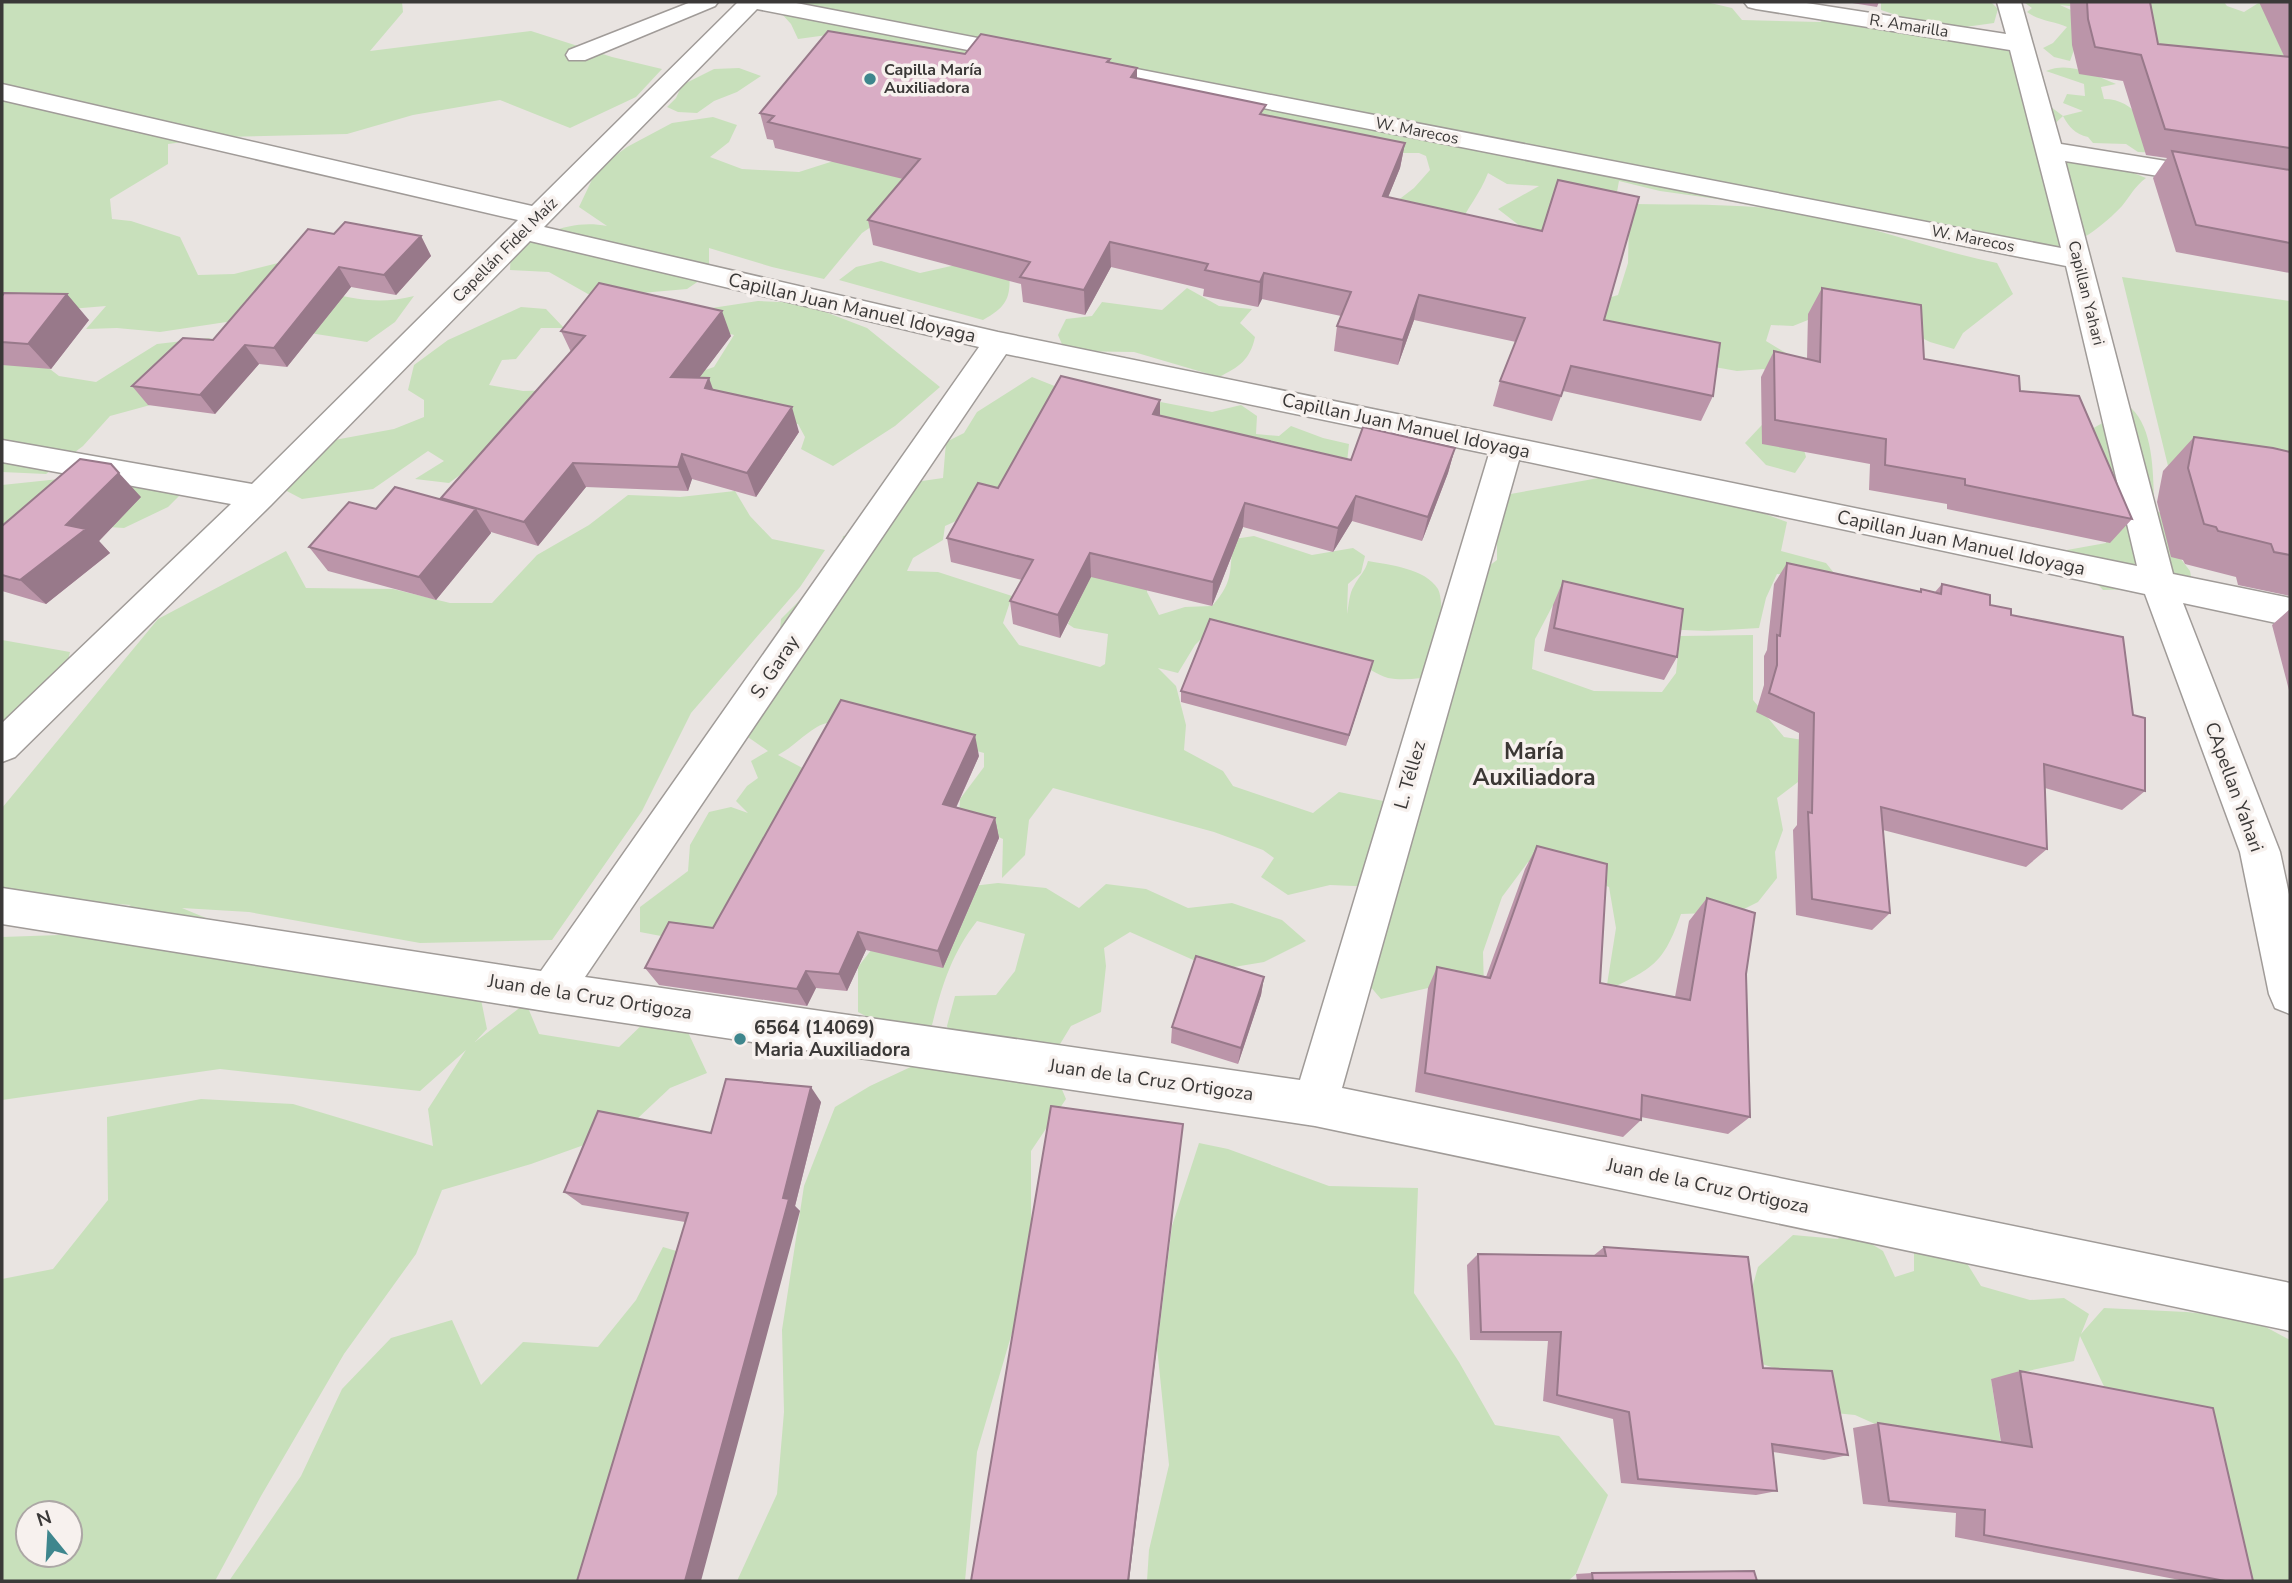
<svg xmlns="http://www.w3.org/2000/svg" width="2292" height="1583" viewBox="0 0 2292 1583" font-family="'Nunito Sans',sans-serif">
<rect width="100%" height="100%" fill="#e9e4e1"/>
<path fill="#c8e0bb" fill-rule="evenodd" d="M2,2H402L403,12L370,51L531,31L612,57L662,69L636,97L570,128L500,100L413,115L347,134L221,137L168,144V164L110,199L112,219L131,221L180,237L198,275L234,274L298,258L318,290C354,299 378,305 414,296L395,322L367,342L233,321L160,332L117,328L86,329L106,306L58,310L2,325Z
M771,2H1706L1732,8L1742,20L1820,22L1844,8L1902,17L1881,10V2H1991L1998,9L1994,23L1965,27L2003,41L2044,77L2035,95L2063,116L2083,111L2063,103L2067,94L2085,96L2084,84L2046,71C2070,61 2093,75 2116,84L2101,87L2104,99C2136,99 2148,129 2164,153L2138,152L2126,144L2093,143L2088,137C2075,134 2069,127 2063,116L2045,133L2071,148L2146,178C2134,187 2131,195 2122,206C2104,225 2074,250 2047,248C2031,246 2015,241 1999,238L1660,191L1619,181L1617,192L1633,204C1695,205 1759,203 1820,216C1880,229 1937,251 1997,263L2013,294L1963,333L1954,349L1930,342L1906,330L1809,314L1808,320L1793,326L1771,325L1766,341L1791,356L1794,414L1806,457L1795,473L1766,465L1745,443L1775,411L1782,388L1764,369L1737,371L1703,365L1583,355L1608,298L1618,295L1628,263L1629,222L1542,232L1520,226L1498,209L1539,186L1507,184L1488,173C1480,194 1467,208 1458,228L1397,201L1414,188L1430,170L1426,156L1419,153H1399L852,46L842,33L798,39L791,24Z
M2070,2V6L2060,5L2071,10L2129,2H2224L2227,6L2244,12L2260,2L2287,62L2074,50L2070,61L2054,57L2043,48L2053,43L2067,27C2054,21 2039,21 2027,12L2032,8L2025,3Z
M739,68L761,76L737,92L714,101L697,113L678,112L667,107L676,98L682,85L714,69Z
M713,117L737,125L729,142L710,157L742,169L799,172L934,129L887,216L862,233L824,279L772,267L709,248V274L687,289L618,295L588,294L549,272L510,270L511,250C542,234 572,219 607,226L579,207L597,169L627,147L672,123Z
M978,260L1009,268C1011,296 1009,306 983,320L839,280L856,267L881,261L920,273Z
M2122,277L2290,301V490L2169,470Z
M1187,288L1219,306L1252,309L1240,323L1255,337C1250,360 1239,367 1219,377L1134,352L1065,351L1058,335L1066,319L1092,316L1102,302L1162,310Z
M758,301L802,303L867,328L940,387L895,426L833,466L801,449L805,437L798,424L763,420L468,469L449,483L415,479L444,461L428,451L373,489L302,499L281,488L329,441L394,429L424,417V400L408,390L414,365L448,340L521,307L546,309L564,328H541L516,359L502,360L489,385L523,391L562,390L691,375L714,367L734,335L712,329L692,311Z
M209,338L224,347L154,404L110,416L83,446L46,474L2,472V360L46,366L59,376L96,382L157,344Z
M1032,377L1057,387L1148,574L1147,592L1159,615L1185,607L1212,606C1236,579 1228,570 1234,539L1254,536L1312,555L1353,548L1365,556L1361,573L1348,584L1347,614C1349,604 1349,594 1354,586C1359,576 1365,572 1368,561C1389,565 1425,568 1438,589C1442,597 1441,613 1443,622L1466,583L1497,560V531L1505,495L1615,475L1749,508L1787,522L1781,551L1826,563L1838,578L1777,574L1766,598L1759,628L1708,631L1658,629L1553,605L1535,639L1532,669L1594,691L1662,692L1676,673L1680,636L1753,635V700L1784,737L1816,742L1838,781L1798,782L1777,798L1783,830L1775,852L1777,878L1758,902L1738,912L1681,914C1663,965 1653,968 1606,991L1616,928L1609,887L1567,870L1528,862L1502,897L1483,952L1484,989L1447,979L1428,988L1381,999L1363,978L1378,887L1330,885L1288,895L1261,877L1274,858L1263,850L1214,832L1053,788L1029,820L1025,855L1002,878L1003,839L959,819L960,799L984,767V753C944,742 854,706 817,727C803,735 793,747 778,755L810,772L719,938L682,940L640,932V907L688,871L690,845L709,812L731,807L748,813L736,801L747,786L758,778L751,761L768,751L745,735L762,677L755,663L779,641L781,619L838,562L843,536L860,533L879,516L910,497L915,482L943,478L946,442L964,433L977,412ZM965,517L1080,591L1068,624L1074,628L1108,634L1105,664L1100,667L1019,645L1003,623L1012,596L938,572L907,571L913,558L943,540L945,526ZM1209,631L1332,662L1351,654L1352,661C1364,665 1379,676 1388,678C1404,681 1423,678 1439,675L1398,804L1339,792L1313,813L1233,786L1223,771L1184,750L1186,725L1176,686L1158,668L1178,673L1195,645Z
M1140,398L1212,412L1241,405L1257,416L1256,434L1279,436L1291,426L1323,438L1349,444L1347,462L1154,440Z
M2111,398C2118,401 2126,403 2131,408C2153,428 2153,471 2154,499L2148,506L2170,518L2168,542L2190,571L2193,587L2103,590L2083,569L2063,564L2067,550L2106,543L2090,430L2106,421Z
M69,478L183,492L168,507L124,528L93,526L2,562V485Z
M735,491L750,516L772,539L825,550L800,587L691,713L642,811L552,940L420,943L249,912L182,908L280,949L477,980L487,1029L475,1042L526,1003L539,1034L619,1047L648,1019L686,1028L707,1073L670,1088L638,1118L609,1136L531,1164L442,1190L416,1254L344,1354L261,1496L215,1581H2V1279L53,1269L108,1200L107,1117L201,1099L293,1104L433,1146L428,1109L466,1050L420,1091L220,1069L2,1100V937L60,935L131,905L2,896V808L158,619L286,551L306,588L393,589L450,603H492L537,555L589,525L628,495L680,497ZM28,1513H70V1555H28Z
M2,640L70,652L63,682L24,714L2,744Z
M998,883L1046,888L1079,908L1106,884L1146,889L1188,908L1232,903L1282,920L1306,941L1264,962L1216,970L1130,932L1104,948L1106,966L1101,1012L1071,1026L1054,1054L956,1052L947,1026L955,996L996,995L1015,971L1025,934L977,921C952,953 942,985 932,1025L894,1031L858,1012V967L889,927L964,887Z
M917,1064L1052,1066L1066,1099L1031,1151V1268L977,1452L965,1581H737L777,1494L784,1412L782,1330L804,1186L835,1107L870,1086Z
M1199,1143L1228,1149L1329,1186L1418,1188L1414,1293L1459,1362L1495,1425L1559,1436L1608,1495L1576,1574L1568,1581H1147L1149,1550L1169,1465L1157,1347L1172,1226Z
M1847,1229L1883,1251L1895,1277L1914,1271V1241L1950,1236L1981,1286L2030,1300L2064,1298L2089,1314L2081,1334L2104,1308L2186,1312L2249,1318L2290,1340V1581H2232L2111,1401L2080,1336L2074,1361L1991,1379L2006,1477L1946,1453L1949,1433L1904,1437L1855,1415L1825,1412L1809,1379L1762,1364L1738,1337L1758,1267L1793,1235L1838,1239Z
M663,1247L683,1253L594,1581H229L301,1476L342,1389L391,1338L452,1320L481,1385L523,1342L598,1347L636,1300Z"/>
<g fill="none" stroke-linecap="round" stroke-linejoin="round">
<defs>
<path id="lane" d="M691,2H718L715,6L585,60H569L566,55L569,50Z"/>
<path id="street" d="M738,2H791L1025,47L1034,49L1037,54L1034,59L1025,61L757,9L544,227L998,332L2137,566L2066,266L1085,73L1076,71L1073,66L1076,61L1085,59L2061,248L2010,50L1756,9L1748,7L1744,2H1800L2006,34L1997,2H2021L2061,144L2290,181V197L2065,161L2173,574L2290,598V626L2183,603L2280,852L2290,899V1014L2275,1008L2269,994L2240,852L2145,594L1519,460L1342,1088L2290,1283V1331L1315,1126L551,1012L2,924V888L541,971L979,347L530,241L271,505L15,757L2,762V723L231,504L2,462V440L252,484L518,220L2,100V84L532,206ZM1006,354L1489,454L1300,1080L585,977Z"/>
</defs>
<use href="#lane" stroke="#a09b98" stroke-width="3"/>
<use href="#street" stroke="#a09b98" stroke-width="3"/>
<use href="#lane" fill="#fff" fill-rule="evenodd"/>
<use href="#street" fill="#fff" fill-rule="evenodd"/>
</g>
<path fill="#bb95a9" d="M1846,2H1879L1877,7Z
M2070,2H2150L2158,44L2284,56L2259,2H2290V273L2176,252L2153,178L2167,158L2146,155L2123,81L2079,74L2072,45Z
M965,54L1110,59V63L1137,68V78L1265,115L1405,143L1400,168L1388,197L1604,320L1713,396L1701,421L1563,391L1552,421L1493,406L1500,381L1516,342L1414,320L1398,365L1334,351L1337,326L1341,316L1262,299L1258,307L1203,296L1204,289L1111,267L1085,315L1023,302L1021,284L873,245L868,220L903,179L775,148L773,140L767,139L760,113Z
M334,234L421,236L431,256L396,295L351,287L287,367L259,364L215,414L148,405L132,386L213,340Z
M1822,288L1924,359L2020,391L2132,519L2110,543L1947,509V504L1869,490L1870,464L1762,444L1761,377L1774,351L1807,359L1808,314Z
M2,296L89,320L51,369L2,365Z
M561,331L731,336L699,378L713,390L799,432L756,497L692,479L688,491L586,487L538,546L491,532V533L436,600L328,571L309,547L376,509L443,500L441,498L571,352Z
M1160,416L1351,460L1455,448L1448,473L1422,541L1352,521L1333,552L1243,527L1212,606L1091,577L1060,638L1013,624L1010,601L1022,580L951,562L947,538L998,488Z
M2194,437L2290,452V596L2238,585L2236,577L2185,564L2183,560L2171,557L2157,502L2163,471Z
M141,497L99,541L110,553L46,604L2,591V526Z
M1787,563L1919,592L1921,589L1935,592L1942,584L2011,615L2133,715L2145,791L2122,810L2045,788L2047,849L2026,867L1883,830L1890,913L1872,930L1796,915L1793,830L1797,825L1799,733L1756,712L1764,685V656L1767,650L1774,584Z
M1563,581L1677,657L1664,680L1544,651L1553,605Z
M2290,609V694L2272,625Z
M1373,661L1346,746L1181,702V691Z
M979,756L956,808L995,818L999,838L943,968L866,950L847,991L816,988L807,1006L659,985L645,968L713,928Z
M1537,846L1600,983L1675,997L1689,921L1707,898L1746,974L1750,1117L1728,1134L1641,1117V1120L1623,1137L1415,1092L1428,988L1437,967L1486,977L1525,869Z
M1264,977L1261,995L1238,1064L1171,1043L1172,1027Z
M821,1102L795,1206L800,1211L685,1222L582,1205L564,1192L711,1133Z
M1604,1247L1763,1368L1848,1455L1824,1460L1773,1452L1777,1491L1756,1495L1621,1483L1613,1419L1543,1401L1548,1341L1470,1340L1467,1265L1478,1254L1593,1256Z
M2020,1371L2253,1581H2185L1955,1537L1956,1513L1863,1504L1853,1428L1878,1423L2001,1442L1991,1379Z
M1592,1573L1757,1581H1577L1576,1574Z"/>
<path fill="#98798a" d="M1137,68V94L1131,77Z
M1405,143L1400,168L1378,222L1383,196Z
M421,236L431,256L396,295L384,275Z
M1110,242L1111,267L1085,315L1084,290Z
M339,267L351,287L287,367L274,348Z
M1264,273L1262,299L1258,307L1260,282Z
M67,294L89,320L51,369L28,344Z
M1419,295L1414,320L1398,365L1403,340Z
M722,311L731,336L681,402L671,377Z
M245,345L259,364L215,414L200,395Z
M709,378L718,403L705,388Z
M1160,400V425L1153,414Z
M792,407L799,432L756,497L747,473Z
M1455,448L1448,473L1422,541L1428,517Z
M682,454L692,479L688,491L678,467Z
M573,463L586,487L538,546L524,522Z
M119,473L141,497L99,541L110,553L46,604L20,580L66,525Z
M1356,496L1352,521L1333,552L1338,528Z
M1245,503L1243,527L1212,606L1213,582Z
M476,509L491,533L436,600L419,577Z
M1090,553L1091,577L1060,638L1058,615Z
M1373,661L1370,672L1346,746L1349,735Z
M975,735L979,756L948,825L943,804Z
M995,818L999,838L943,968L938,951Z
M858,932L866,950L847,991L839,974Z
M806,971L816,988L807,1006L797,989Z
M1264,977L1261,995L1238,1064L1241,1048Z
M811,1087L821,1102L795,1206L800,1211L701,1581H685Z
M1183,1124L1129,1581H1128Z"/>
<path fill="#d9adc5" stroke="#98798a" stroke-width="2" d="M2087,2H2150L2158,44L2290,57V148L2165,129L2141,55L2095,47L2088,19Z
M828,31L965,54L981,34L1110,59L1107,62L1137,68L1131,77L1266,105L1260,114L1405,143L1383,196L1542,231L1558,180L1639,197L1604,320L1720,343L1713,396L1571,366L1561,396L1500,381L1525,318L1419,295L1403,340L1337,326L1351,292L1264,273L1260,282L1205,270L1208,264L1110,242L1084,290L1020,277L1030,262L868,220L920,159L768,122L774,116L760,113Z
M2172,151L2290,170V243L2196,225Z
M345,222L421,236L384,275L339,267L274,348L245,345L200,395L132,386L183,338L213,340L308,229L334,234Z
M599,283L722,311L671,377L709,378L705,388L792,407L747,473L682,454L678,467L573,463L524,522L441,498L585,336L561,331Z
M1822,288L1921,305L1924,359L2019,376L2020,391L2079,396L2132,519L1965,485V479L1885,465L1886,439L1775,420L1774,351L1820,362Z
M4,293L67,294L28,344L2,342V296Z
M1061,376L1160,400L1153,414L1351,460L1363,427L1455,448L1428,517L1356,496L1338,528L1245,503L1213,582L1090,553L1058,615L1010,601L1033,560L947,538L978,483L998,488Z
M2194,437L2273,448L2290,452V555L2274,552L2271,544L2218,531L2216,527L2204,524L2188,468Z
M80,459L111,464L119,473L66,525L86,529L20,580L2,575V526Z
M395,487L476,509L419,577L309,547L349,502L376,509Z
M1787,563L1921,592V589L1941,594L1942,584L1990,595V605L2011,609V615L2123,637L2133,715L2145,718V791L2044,764L2047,849L1881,807L1890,913L1812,899L1808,812L1812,813L1814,713L1769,693L1777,665V635L1780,636Z
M1563,581L1683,609L1677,657L1554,628Z
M1210,619L1373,661L1349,735L1181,691Z
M841,700L975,735L943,804L995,818L938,951L858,932L839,974L806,971L797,989L645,968L669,922L713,928Z
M1537,846L1607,864L1600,983L1690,1000L1707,898L1755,913L1746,974L1750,1117L1642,1095L1641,1120L1425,1073L1437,967L1490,978Z
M1196,956L1264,977L1241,1048L1172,1027Z
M726,1079L811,1087L783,1198L789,1199L685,1581H577L688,1213L564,1192L598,1111L711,1133Z
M1051,1106L1183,1124L1128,1581H971Z
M1604,1247L1748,1257L1763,1368L1832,1371L1848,1455L1772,1444L1777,1491L1638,1479L1629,1412L1557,1395L1561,1332H1481L1478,1254L1606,1256Z
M2020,1371L2213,1408L2253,1581H2225L1984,1535L1985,1510L1889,1501L1878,1423L2032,1447Z
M1754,1571L1757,1581H1593L1592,1573Z"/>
<g fill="#3e868d" stroke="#f7f1ee" stroke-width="2.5">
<circle cx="870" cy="79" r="7"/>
<circle cx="740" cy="1039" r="7"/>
</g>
<g text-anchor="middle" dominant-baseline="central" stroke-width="7" stroke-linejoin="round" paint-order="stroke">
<g font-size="16" fill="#3b3938" stroke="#f7f1ee">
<text transform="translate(1909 26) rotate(9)">R. Amarilla</text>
<text transform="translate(1417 131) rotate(11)">W. Marecos</text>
<text transform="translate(1973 239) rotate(11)">W. Marecos</text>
<text transform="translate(505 250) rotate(-45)">Capellán Fidel Maíz</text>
<text transform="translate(2086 293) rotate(76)">Capillan Yahari</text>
</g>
<g font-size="16" font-weight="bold" fill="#3b3938" stroke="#f7f1ee" text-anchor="start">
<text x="884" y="70">Capilla María<tspan x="884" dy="18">Auxiliadora</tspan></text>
</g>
<g font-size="19" fill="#3b3938" stroke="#f7f1ee">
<text transform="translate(852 308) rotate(13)">Capillan Juan Manuel Idoyaga</text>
<text transform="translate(1406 426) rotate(12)">Capillan Juan Manuel Idoyaga</text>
<text transform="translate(1961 543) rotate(12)">Capillan Juan Manuel Idoyaga</text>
<text transform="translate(775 667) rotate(-56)">S. Garay</text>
<text transform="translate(1410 775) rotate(-74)">L. Téllez</text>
<text transform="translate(2234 787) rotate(70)">CApellan Yahari</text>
<text transform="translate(590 997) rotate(9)">Juan de la Cruz Ortigoza</text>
<text transform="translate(1151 1080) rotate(8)">Juan de la Cruz Ortigoza</text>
<text transform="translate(1708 1186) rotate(12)">Juan de la Cruz Ortigoza</text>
</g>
<g font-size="19" font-weight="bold" fill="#3b3938" stroke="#f7f1ee" text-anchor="start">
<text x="754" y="1028">6564 (14069)<tspan x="754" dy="22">Maria Auxiliadora</tspan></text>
</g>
<g font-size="23" font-weight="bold" fill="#3b3734" stroke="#f7f1ee">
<text x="1534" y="751">María<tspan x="1534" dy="26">Auxiliadora</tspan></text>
</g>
</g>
<rect width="2292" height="1583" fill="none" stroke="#3b3938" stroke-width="7"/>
<g transform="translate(49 1534) rotate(342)"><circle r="33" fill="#f7f1ee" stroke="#aca7a5" stroke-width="2"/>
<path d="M0-5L12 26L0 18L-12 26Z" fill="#3e868d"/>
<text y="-10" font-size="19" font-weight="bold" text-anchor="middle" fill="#3b3938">N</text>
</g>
</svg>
